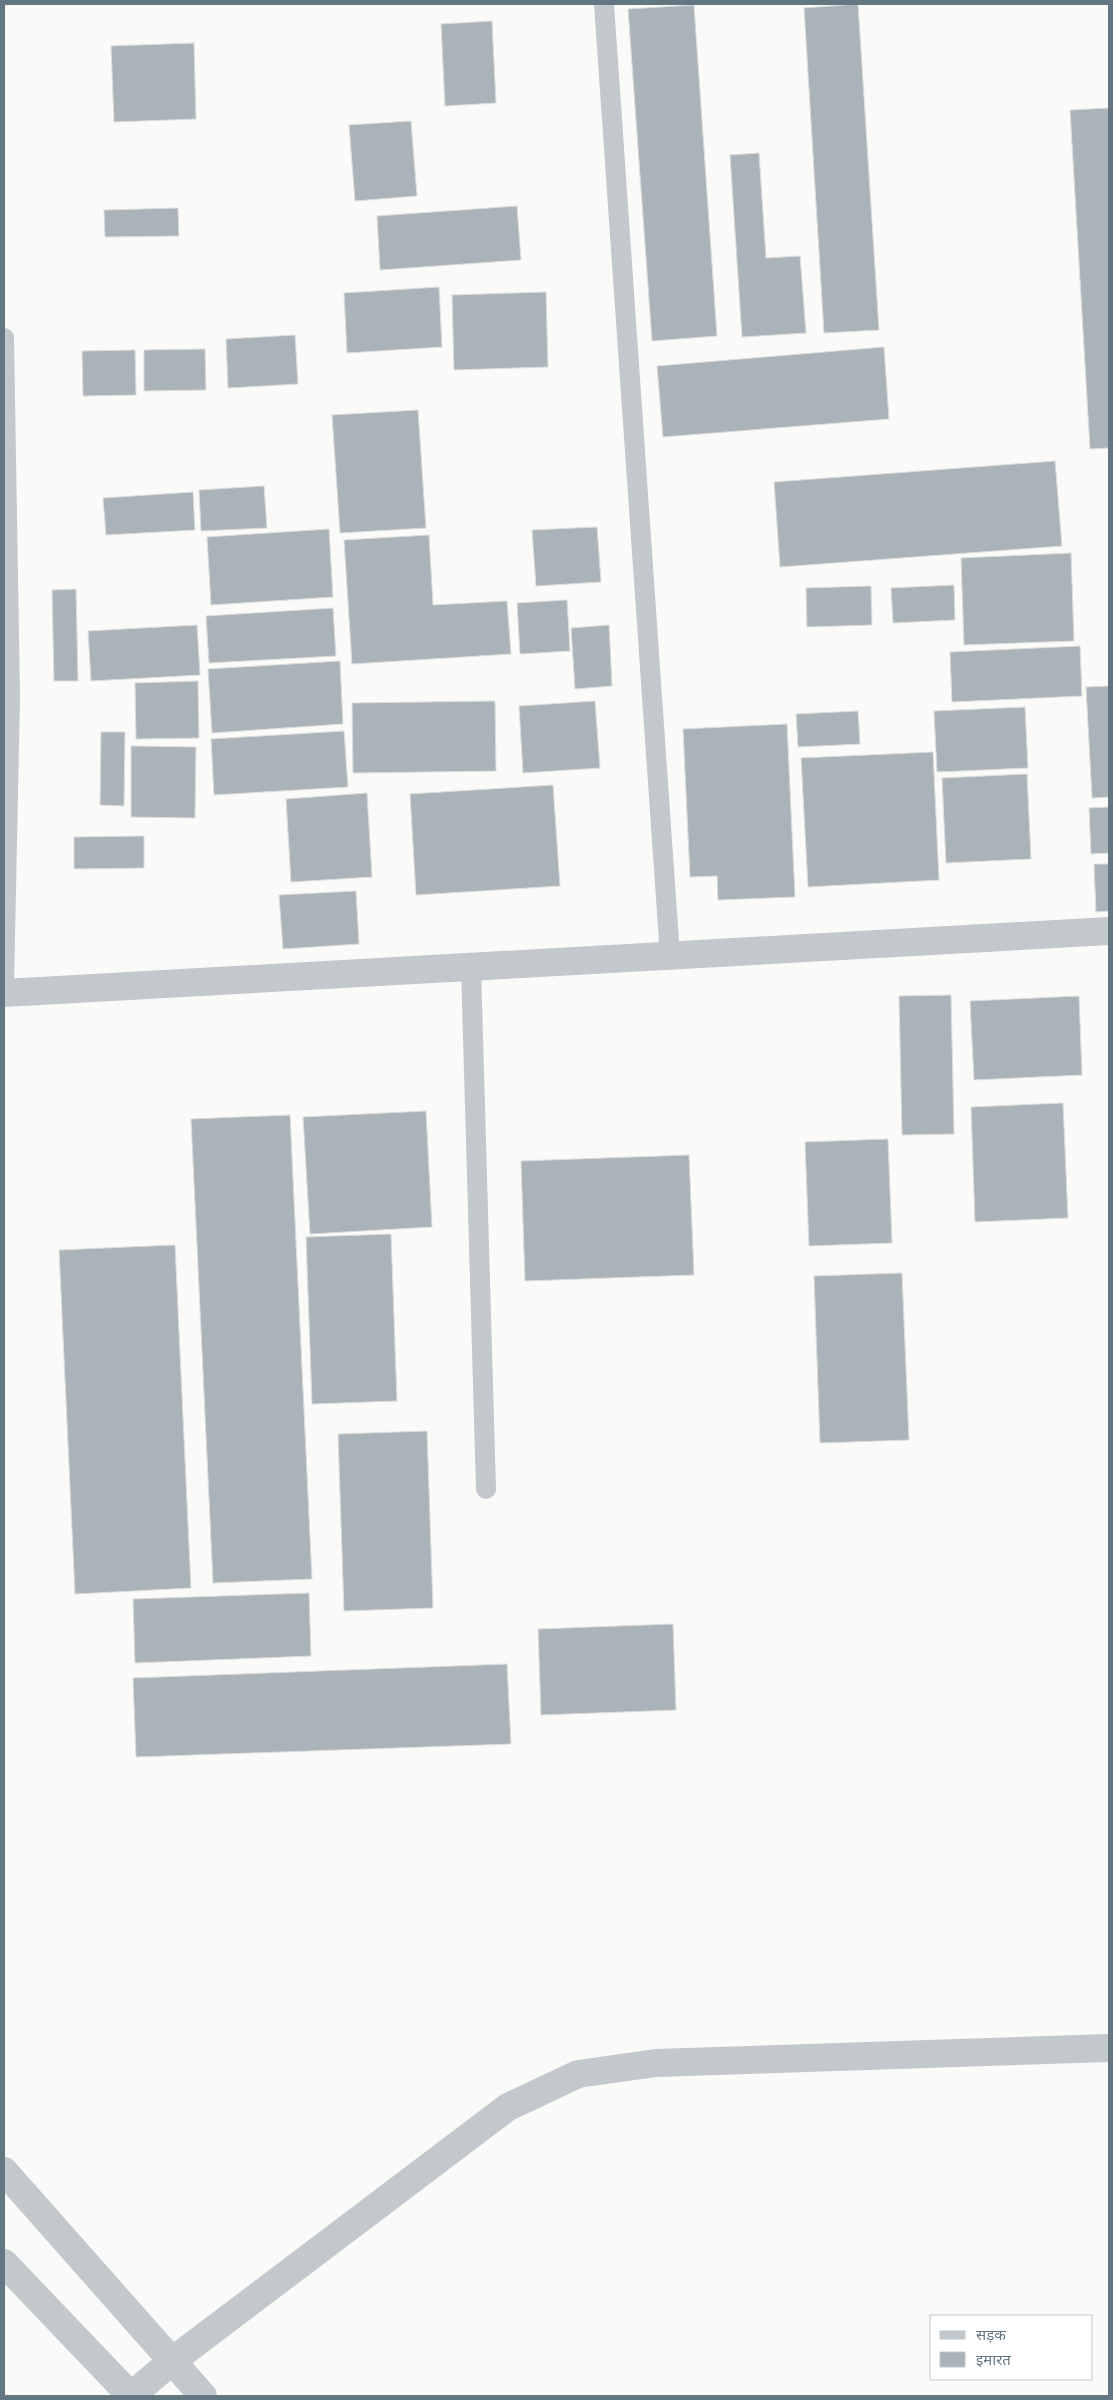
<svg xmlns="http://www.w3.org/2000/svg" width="1113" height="2400" viewBox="0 0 1113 2400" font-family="'Nunito Sans','Noto Sans Devanagari',sans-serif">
<rect width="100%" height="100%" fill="#fafaf8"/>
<path fill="#aab3b9" stroke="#dcdcda" d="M858,4L879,330L824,333L804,8Z
M694,5L717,336L652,341L628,9Z
M492,21L496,103L445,106L441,24Z
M194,43L196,119L114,122L111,46Z
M1109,108V448L1090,449L1070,110Z
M411,121L417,196L355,201L349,125Z
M759,153L766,258L800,256L806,333L742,337L730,155Z
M517,206L521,260L380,270L377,216Z
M178,208L179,236L105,237L104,210Z
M439,287L442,347L347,353L344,293Z
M546,292L548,367L454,370L452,295Z
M295,335L298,384L228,388L226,339Z
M884,347L889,419L663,437L657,366Z
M205,349L206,390L144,391V350Z
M135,350L136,395L83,396L82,351Z
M418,410L426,528L340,533L332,415Z
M1055,461L1062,546L780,567L774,482Z
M264,486L267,528L201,531L199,490Z
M193,492L195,530L106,535L103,498Z
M597,527L601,582L536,586L532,530Z
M329,529L333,597L211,605L207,537Z
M429,535L433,605L507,601L511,654L352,664L344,540Z
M1071,553L1074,641L964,645L961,558Z
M954,585L955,620L893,623L891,588Z
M871,586L872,625L807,627L806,588Z
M76,589L78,681H54L52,590Z
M567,600L570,651L520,654L517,603Z
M333,608L336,656L209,663L206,616Z
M197,625L200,675L91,681L88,631Z
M609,625L612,686L575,689L571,628Z
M1080,646L1082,696L952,702L950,652Z
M340,661L343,724L212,733L208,669Z
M198,681L199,738L136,739L135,683Z
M1109,686V797L1092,798L1086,687Z
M495,701L496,771L353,773L352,703Z
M595,701L600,768L523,773L519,706Z
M1025,707L1028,768L937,772L934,711Z
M858,711L860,744L798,747L796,714Z
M787,724L795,897L718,900L717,876L690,877L683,729Z
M344,731L348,787L214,795L211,739Z
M101,732H125L124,806L100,805Z
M131,746L196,747L195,818L131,817Z
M933,752L939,880L808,887L801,758Z
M1027,774L1031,859L946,863L942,778Z
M553,785L560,886L416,895L410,794Z
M367,793L372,877L291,882L286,799Z
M1109,807V853L1091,854L1089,808Z
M144,836V868L74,869V837Z
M1094,864H1109V911L1096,912Z
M356,891L359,944L283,949L279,895Z
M951,995L954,1134L902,1135L899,996Z
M1079,996L1082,1075L974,1080L970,1001Z
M1063,1103L1068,1218L975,1222L971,1107Z
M426,1111L432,1227L310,1234L303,1117Z
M290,1115L312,1579L213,1583L191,1119Z
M888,1139L892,1243L809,1246L805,1142Z
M689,1155L694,1275L525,1281L521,1161Z
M391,1234L397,1401L312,1404L306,1237Z
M175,1245L191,1588L75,1594L59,1250Z
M902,1273L909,1440L820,1443L814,1276Z
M427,1431L433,1608L344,1611L338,1434Z
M309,1593L311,1656L135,1663L133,1599Z
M673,1624L676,1710L541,1715L538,1629Z
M507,1664L511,1744L136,1757L133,1678Z"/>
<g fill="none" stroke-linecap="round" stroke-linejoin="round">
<path stroke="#c3c8cc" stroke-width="20" d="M604,4L670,956
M4,338L10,696L4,987
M471,967L486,1489"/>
<path stroke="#c3c8cc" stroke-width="28" d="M4,993L1109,931
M131,2396L172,2361L508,2107L578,2074L656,2063L1109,2048"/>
<path stroke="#c3c8cc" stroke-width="28" d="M4,2171L203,2396
M4,2263L131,2396"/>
</g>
<rect width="1113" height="2400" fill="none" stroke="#657683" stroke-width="10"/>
<rect x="930" y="2315" width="162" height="65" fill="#ffffff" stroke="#c1c8cd"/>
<rect x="940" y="2331" width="25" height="8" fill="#c3c8cc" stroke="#c1c8cd"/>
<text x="976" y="2340" font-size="15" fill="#657683">सड़क</text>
<rect x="940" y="2352" width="25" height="15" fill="#aab3b9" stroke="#c1c8cd"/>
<text x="976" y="2365" font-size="15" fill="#657683">इमारत</text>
</svg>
